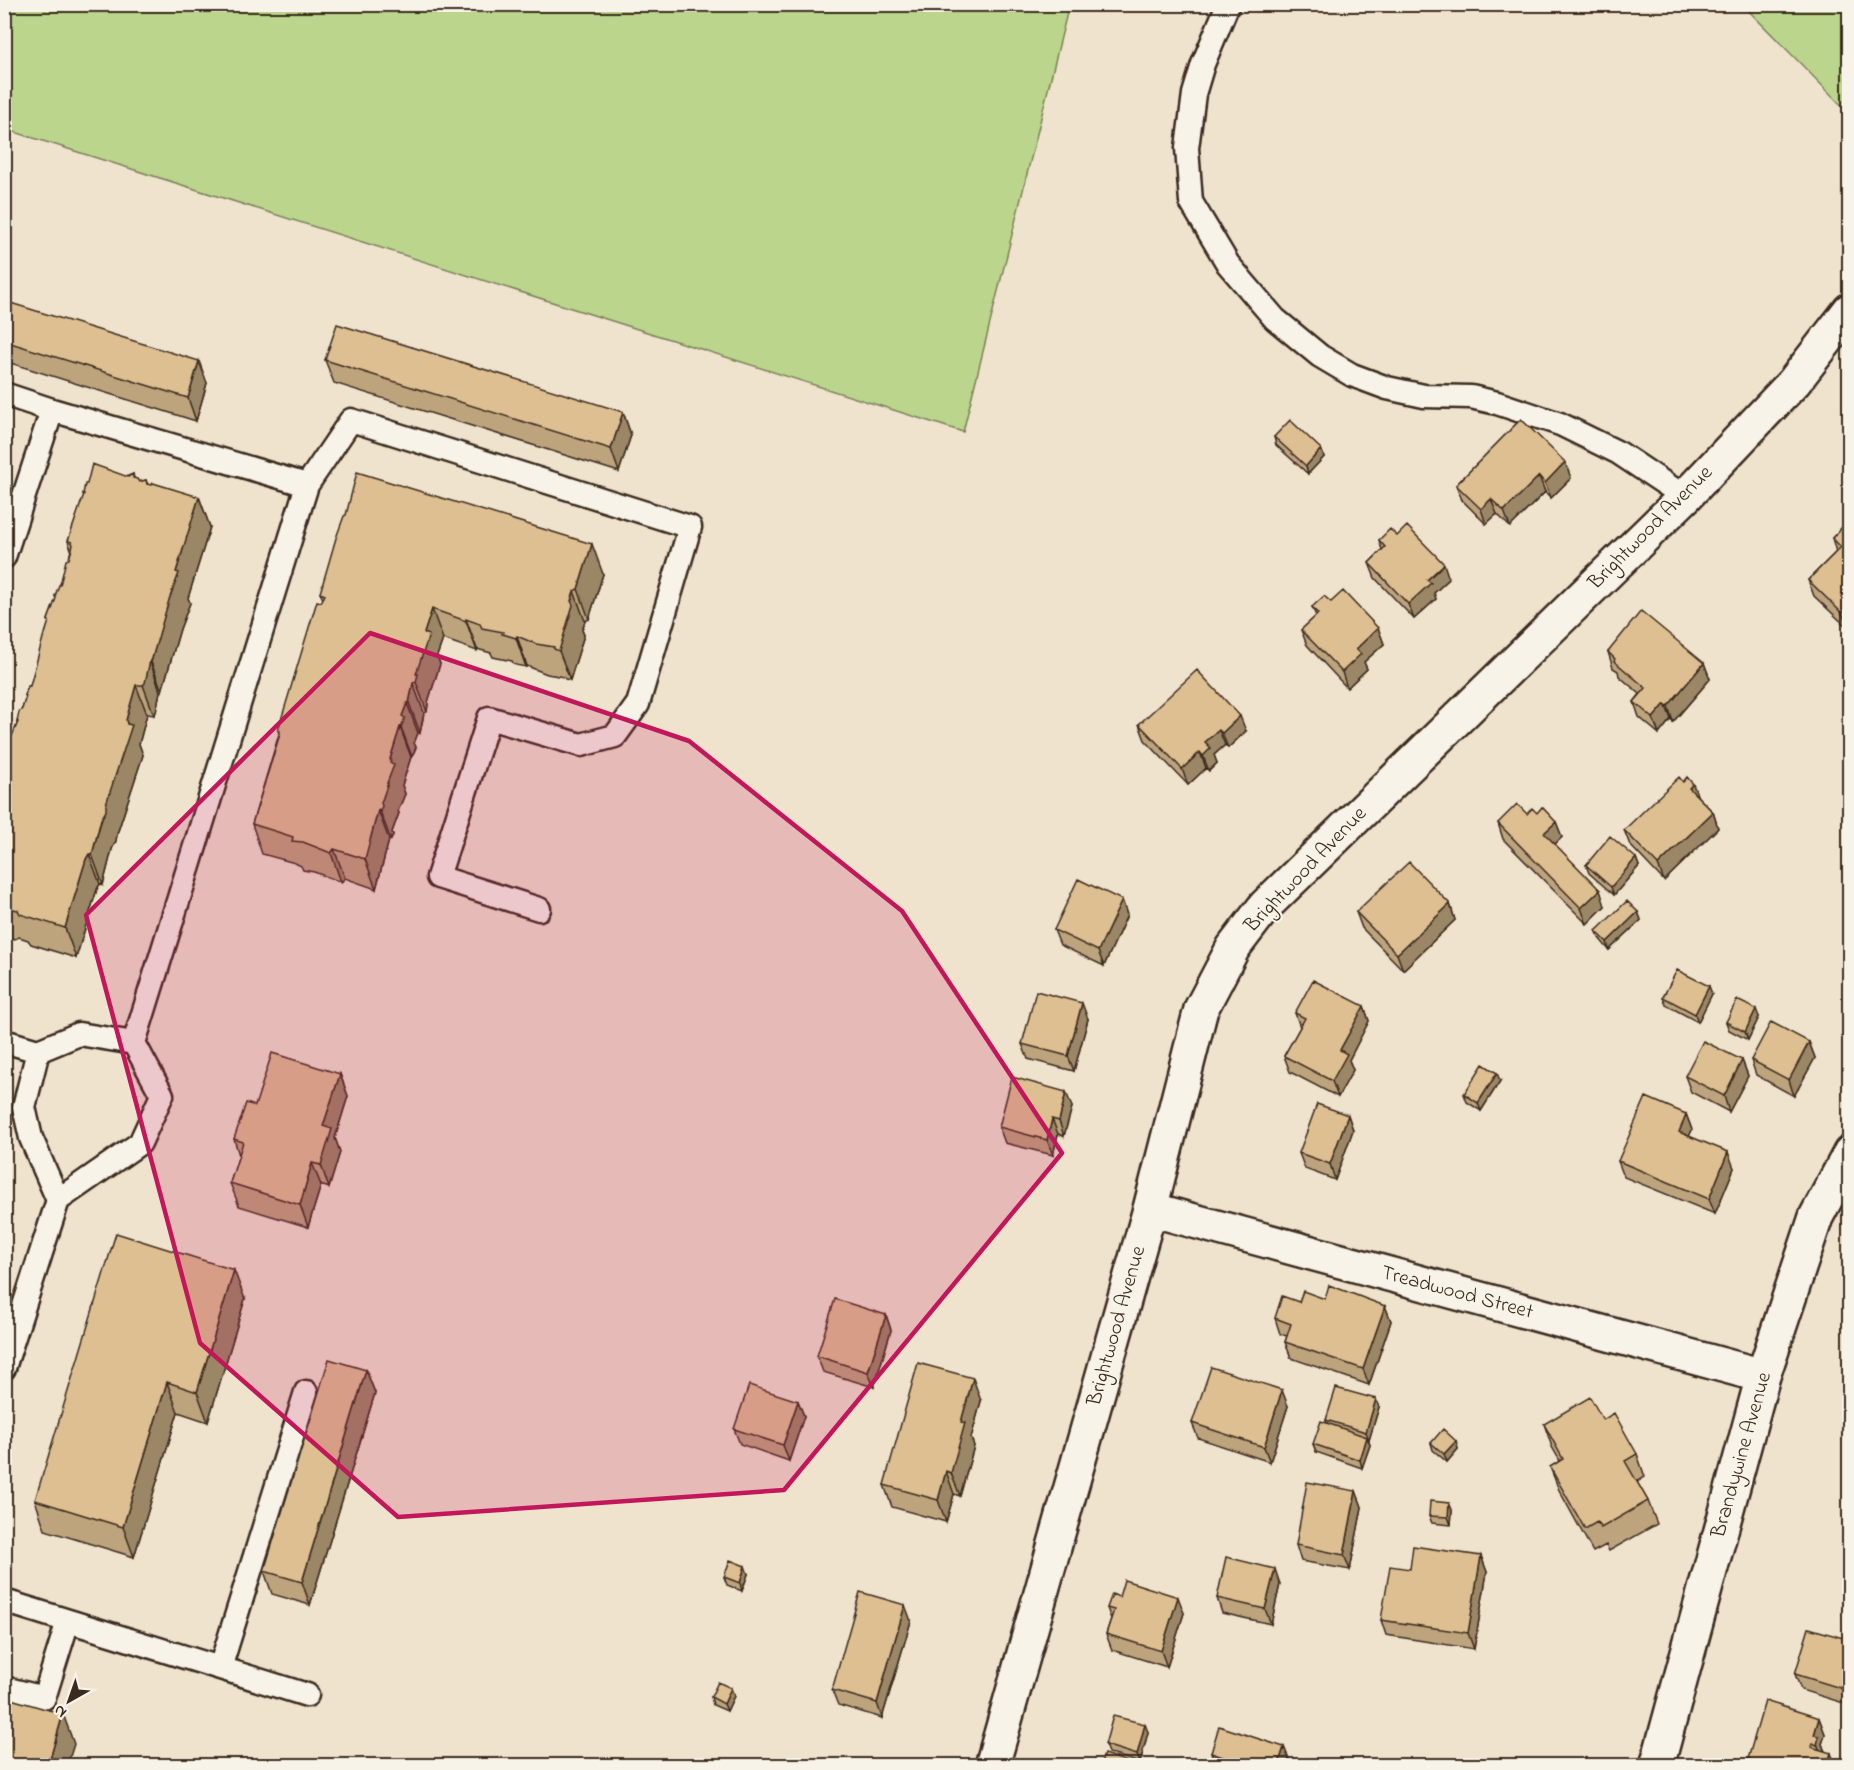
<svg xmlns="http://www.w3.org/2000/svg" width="1854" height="1770" viewBox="0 0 1854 1770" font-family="'Indie Flower',sans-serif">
<rect width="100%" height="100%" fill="#efe3ce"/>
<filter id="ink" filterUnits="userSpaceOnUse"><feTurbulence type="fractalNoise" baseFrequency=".0167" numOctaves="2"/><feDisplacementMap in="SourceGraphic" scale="12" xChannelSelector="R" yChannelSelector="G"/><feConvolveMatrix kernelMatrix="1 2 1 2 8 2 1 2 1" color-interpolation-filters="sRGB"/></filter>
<g filter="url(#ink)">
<path fill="#bbd58d" stroke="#7b8056" stroke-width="1.5" d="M5,4H1069V5L963,432L5,129Z
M1743,5H1849V113Z"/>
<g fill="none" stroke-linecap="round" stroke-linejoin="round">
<defs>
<path id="service" d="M1228,4L1203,64L1194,94L1187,148L1191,202L1228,264L1275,319L1320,356L1352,375L1387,388L1424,396L1471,397L1497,403L1560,424L1619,453L1685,497
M4,394L52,410L307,485L134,1043L162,1095L140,1143L58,1200L4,1368
M307,485L351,420L690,527L638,704L615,736L581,745L489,718L438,877L539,909
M4,557L52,410
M4,1041L38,1051L79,1034L134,1043
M38,1051L24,1107L31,1138L58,1200
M4,1601L307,1695
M220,1668L306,1392
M4,1688L44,1698L68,1621"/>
<path id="minor" d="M1150,1209L1763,1376
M992,1766L1150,1209L1201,1009L1233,948L1265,906L1685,497L1794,382L1850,310
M1657,1766L1763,1376L1816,1217L1850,1153"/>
</defs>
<use href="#service" stroke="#3b2a1e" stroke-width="27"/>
<use href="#minor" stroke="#3b2a1e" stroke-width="38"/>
<use href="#service" stroke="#f7f3e8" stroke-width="22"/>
<use href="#minor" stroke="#f7f3e8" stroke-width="33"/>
</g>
<path fill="#bea47d" stroke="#3b2a1e" stroke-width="1.5" d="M4,301L207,383L196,421L4,361Z
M325,360L623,412L631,435L619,472L334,383Z
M1521,419L1571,478L1551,498L1545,492L1510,527L1497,514L1486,524L1462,500L1456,485Z
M1274,437L1321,449L1324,457L1308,474L1276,445Z
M133,474L134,478L139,482L146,480L148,485L199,497L210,527L188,598L190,603L180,629L162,691H160L156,712L154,715L147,714L139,744L143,755L117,834L116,841L112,849L103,885L100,884L97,889L76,958L31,944L28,940L19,937L15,939L4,936V762L6,761L17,724V722L22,709L26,698L25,695L30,686L45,634L49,623L48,620L56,599L55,596L60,585L69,559L71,549L68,541L84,496L83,494Z
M1850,519V626L1848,628L1814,596L1808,580L1836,552L1832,538Z
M1397,536L1449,579L1434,593L1436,599L1414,619L1375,578L1369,563L1382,550L1379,540Z
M603,574L589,619L585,621L582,630L584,635L570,680L565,679L564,677L547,674L527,666L526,667L516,665L513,663L512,661L493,657L491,653L477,649V651L443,639L437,656L440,664L428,702V704L427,712L424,713L420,733H418L414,743L416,747L412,757H411L402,785L405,794L398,811L399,813L392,832L393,835L391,840H389L376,889L345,878L341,882L314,872L303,870L301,866L295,863L262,854L252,824L279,734L278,730L323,599L320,593Z
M1331,602L1378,628L1384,644L1364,662L1367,669L1347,688L1307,645L1301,630L1316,616L1312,607Z
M1608,652L1704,663L1710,679L1673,722L1671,719L1659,734L1639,717L1634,702L1640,694L1619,676L1618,671L1613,668Z
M1139,724L1246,731L1228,748L1225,745L1214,755L1217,763L1209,771L1206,768L1188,785L1145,740Z
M1698,797L1713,812L1718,828L1664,881L1630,845L1624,830Z
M1537,813L1556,822L1562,837L1555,844L1605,906L1587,924L1503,839L1498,823Z
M1636,858L1639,866L1614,895L1589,873L1586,865Z
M1122,900L1127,915L1104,966L1060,945L1054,930Z
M1450,904L1455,920L1403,970L1362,928L1356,912Z
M1638,912L1641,920L1609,950L1599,938L1596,931Z
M1712,994L1698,1022L1666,1005L1663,997Z
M1364,1006L1369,1021L1349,1060L1353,1070L1338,1097L1290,1072L1284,1056L1300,1027L1295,1013Z
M1759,1017L1748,1040L1729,1030L1726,1022Z
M1088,1019L1074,1071L1028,1059L1022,1044Z
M1809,1042L1815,1058L1794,1096L1756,1075L1751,1060Z
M1742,1060L1748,1076L1729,1112L1691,1092L1685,1076Z
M340,1074L348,1096L335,1138L340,1152L329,1188L321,1185L308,1227L239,1206L230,1183L239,1155L234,1139L255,1106Z
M1500,1081L1481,1111L1467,1102L1464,1094Z
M1072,1107L1064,1136L1058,1134L1053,1155L1005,1143L999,1127Z
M1686,1114L1692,1130L1689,1136L1734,1168L1715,1214L1624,1177L1618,1161Z
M1348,1115L1353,1130L1335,1180L1305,1169L1299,1153Z
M245,1299L208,1422L178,1412L134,1557L45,1530L35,1500Z
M1325,1299L1385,1306L1391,1321L1369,1385L1291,1358L1285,1342L1287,1336L1280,1334L1275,1318L1299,1302Z
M886,1315L891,1330L874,1387L823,1372L817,1356Z
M366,1370L375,1393L310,1605L272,1594L264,1571Z
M798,1401L804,1416L789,1461L740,1444L734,1429Z
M981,1401L971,1438L974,1446L960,1496L954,1494L946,1522L892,1507L884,1485Z
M1288,1406L1270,1462L1198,1438L1192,1423Z
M1379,1407L1369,1440L1368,1439L1370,1445L1362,1468L1316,1452L1313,1444L1327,1423L1326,1420Z
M1603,1420L1637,1454L1645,1477L1637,1482L1648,1501L1657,1524L1609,1551L1606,1545L1593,1552L1559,1490L1550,1467L1560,1461L1552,1447L1544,1424Z
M1456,1441L1458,1449L1447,1462L1433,1450L1431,1443Z
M1356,1491L1362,1507L1350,1570L1301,1561L1296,1545Z
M1449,1503L1452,1510L1451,1525L1432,1523L1429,1516Z
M1481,1556L1487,1572L1474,1649L1386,1635L1381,1620Z
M748,1574L742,1591L727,1585L724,1577Z
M1280,1584L1271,1624L1222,1613L1217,1598Z
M1119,1597L1184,1613L1167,1667L1112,1650L1106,1634L1111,1619L1107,1608Z
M911,1621L882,1718L838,1705L832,1690Z
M1850,1640V1705L1801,1690L1795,1674Z
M734,1696L727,1711L713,1705L711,1697Z
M1819,1718L1825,1734L1822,1744L1825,1751L1836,1766H1750L1748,1759Z
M1148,1732L1140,1763L1108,1753L1105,1745Z
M1284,1747L1290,1762L1289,1766H1216L1211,1753Z"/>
<path fill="#9b8666" stroke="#3b2a1e" stroke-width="1.5" d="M199,361L207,383L196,421L188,398Z
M623,412L631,435L619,472L611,449Z
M1321,449L1324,457L1308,474L1306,466Z
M1565,462L1571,478L1551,498L1545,483Z
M1539,476L1545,492L1510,527L1504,511Z
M199,497L210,527L188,598L190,603L180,629L162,691L151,662L176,572Z
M1491,499L1497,514L1486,524L1481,509Z
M592,544L603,574L589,619L578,589Z
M1444,564L1449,579L1434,593L1436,599L1414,619L1408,604L1427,580Z
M574,591L585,621L582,630L584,635L570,680L559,651Z
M1850,605V626L1848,628L1842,613Z
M432,609L443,639L437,656L440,664L428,702V704L427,712L416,682V674L424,633Z
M466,619L477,649V651L466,621Z
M1378,628L1384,644L1364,662L1367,669L1347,688L1342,672L1356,649Z
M517,636L527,666L526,667L516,638Z
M150,661L160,691L156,712L154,715L143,685Z
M1704,663L1710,679L1673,722L1668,706Z
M413,683L424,713L420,733L409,703Z
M136,685L147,714L139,744L143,755L117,834L116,841L112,849L103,885L92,855L127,724L126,720Z
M407,703L418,733L414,743L416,747L412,757L401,727L402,716Z
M1665,704L1671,719L1659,734L1653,718Z
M1240,716L1246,731L1228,748L1222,733Z
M400,727L411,757L402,785L405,794L398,811L399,813L392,832L393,835L391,840L380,811L381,803L387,783L390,759Z
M1219,730L1225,745L1214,755L1217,763L1209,771L1203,756L1205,742Z
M1200,752L1206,768L1188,785L1182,769Z
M1693,784L1699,800L1689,788Z
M378,810L389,840L376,889L365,859Z
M1713,812L1718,828L1664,881L1658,865Z
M1556,822L1562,837L1550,849L1544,833Z
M334,849L345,878L341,882L331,853Z
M89,854L100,884L97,889L76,958L65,928L86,859Z
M1636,858L1639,866L1614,895L1611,887Z
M1600,890L1605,906L1587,924L1581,908Z
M1122,900L1127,915L1104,966L1098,951Z
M1450,904L1455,920L1403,970L1397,954Z
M1638,912L1641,920L1609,950L1607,942Z
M1709,986L1712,994L1698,1022L1695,1014Z
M1082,1003L1088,1019L1074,1071L1068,1056Z
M1364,1006L1369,1021L1349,1060L1353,1070L1338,1097L1332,1081L1340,1050Z
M1756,1009L1759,1017L1748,1040L1745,1032Z
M1809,1042L1815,1058L1794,1096L1789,1080Z
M1742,1060L1748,1076L1729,1112L1724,1096Z
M1497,1073L1500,1081L1481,1111L1478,1103Z
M340,1074L348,1096L335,1138L340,1152L329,1188L321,1165L323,1126Z
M1066,1092L1072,1107L1064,1136L1059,1121Z
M1686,1114L1692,1130L1684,1147L1679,1132Z
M1348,1115L1353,1130L1335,1180L1330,1164Z
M1052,1119L1058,1134L1053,1155L1047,1140Z
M1728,1152L1734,1168L1715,1214L1709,1199Z
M312,1163L321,1185L308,1227L300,1205Z
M234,1270L245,1299L208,1422L197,1392Z
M1385,1306L1391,1321L1369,1385L1363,1369Z
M886,1315L891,1330L874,1387L868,1372Z
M366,1370L375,1393L310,1605L302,1582Z
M973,1378L981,1401L971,1438L974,1446L960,1496L951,1473L961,1422Z
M167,1382L178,1412L134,1557L123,1527Z
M1282,1390L1288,1406L1270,1462L1264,1447Z
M1376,1399L1379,1407L1369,1440L1366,1432Z
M798,1401L804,1416L789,1461L783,1445Z
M1367,1437L1370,1445L1362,1468L1360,1460Z
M1456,1441L1458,1449L1447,1462L1444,1454Z
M946,1471L954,1494L946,1522L938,1500Z
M1356,1491L1362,1507L1350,1570L1344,1555Z
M1449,1503L1452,1510L1451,1525L1448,1517Z
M1481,1556L1487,1572L1474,1649L1468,1633Z
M745,1566L748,1574L742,1591L740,1583Z
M1275,1569L1280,1584L1271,1624L1265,1609Z
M1178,1597L1184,1613L1167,1667L1161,1651Z
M905,1605L911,1621L882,1718L877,1703Z
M731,1688L734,1696L727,1711L724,1704Z
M63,1714L74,1744L67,1766H48Z
M1819,1718L1825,1734L1822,1744L1825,1752L1823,1760L1814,1735Z
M1145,1724L1148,1732L1140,1763L1137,1755Z
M1284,1747L1290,1762L1289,1766H1278Z
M1831,1753L1836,1766H1827Z"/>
<path fill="#ddbf91" stroke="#3b2a1e" stroke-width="1.5" d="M4,301L199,361L188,398L4,341Z
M337,324L623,412L611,449L325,360Z
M1521,419L1565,462L1545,483L1539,476L1504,511L1491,499L1481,509L1456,485Z
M1290,420L1321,449L1306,466L1274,437Z
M92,464L128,477L133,474V478L137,479L139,482L146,480L147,484L152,485L153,483L199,497L176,572L179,573L169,600L151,662L150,661L145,683L143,685H136L126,720L127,724L132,725L106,804V811L101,819L92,855L89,854L86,859L65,928L20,914L18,910L8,908L4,909V762L5,761H6L10,748L9,743L18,722H17L19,712L22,709L26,696L25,695L28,686H30L44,634H45L49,621L48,620L56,598L55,596L59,585H60L66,560L69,559L73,545L72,542L68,541L84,494H83L85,484H87Z
M357,472L592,544L578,589L574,591L571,601L573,605L559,651L554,649V647L536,644L517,636L516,638L506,635L502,634L503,632L482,628L480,624L466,619V621L432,609L424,633L429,635L416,674H418L416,682L413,683L409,703H407L402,716L405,718L401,727H400L390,759H391L390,763L394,765L387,783H388L381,803L382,806L380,811L378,810L365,859L334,849L331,853L303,842L292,841L293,837L284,834L252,824L279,737L280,731L278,730L317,601L321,602L325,595L320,593L336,538L344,516L346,515Z
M1850,519V605L1842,613L1808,580L1841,547L1832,538Z
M1407,526L1444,564L1427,580L1431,583L1408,604L1369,563L1385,547L1379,540L1390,529L1397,536Z
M1343,591L1378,628L1356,649L1361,654L1342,672L1301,630L1318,614L1312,607L1324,596L1331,602Z
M1641,611L1704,663L1668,706L1665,704L1653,718L1634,702L1646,688L1614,661L1615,659L1608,652Z
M1197,670L1240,716L1222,733L1219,730L1205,742L1211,748L1203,756L1200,752L1182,769L1139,724Z
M1679,777L1683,782L1687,777L1693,784L1689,788L1713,812L1658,865L1624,830Z
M1517,804L1527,814L1532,808L1537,813L1542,807L1556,822L1544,833L1600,890L1581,908L1498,823Z
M1610,836L1636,858L1611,887L1586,865Z
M1409,862L1450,904L1397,954L1356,912Z
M1078,879L1122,900L1098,951L1054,930Z
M1627,901L1638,912L1607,942L1596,931Z
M1677,970L1709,986L1695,1014L1663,997Z
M1313,980L1364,1006L1340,1050L1347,1054L1332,1081L1284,1056L1305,1018L1295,1013Z
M1036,991L1082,1003L1068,1056L1022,1044Z
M1737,1000L1756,1009L1745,1032L1726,1022Z
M1771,1022L1809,1042L1789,1080L1751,1060Z
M1703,1041L1742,1060L1724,1096L1685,1076Z
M272,1053L340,1074L323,1126L332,1129L321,1165L312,1163L300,1205L230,1183L243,1142L234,1139L246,1103L255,1106Z
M1483,1064L1497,1073L1478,1103L1464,1094Z
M1012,1077L1066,1092L1059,1121L1052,1119L1047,1140L999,1127Z
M1646,1097L1686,1114L1679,1132L1728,1152L1709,1199L1618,1161Z
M1317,1104L1348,1115L1330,1164L1299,1153Z
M116,1233L234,1270L197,1392L167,1382L123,1527L35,1500Z
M1329,1285L1385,1306L1363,1369L1285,1342L1291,1324L1275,1318L1282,1296L1299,1302L1303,1291L1325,1299Z
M835,1299L886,1315L868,1372L817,1356Z
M329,1359L366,1370L302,1582L264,1571Z
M918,1363L973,1378L961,1422L965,1423L951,1473L946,1471L938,1500L884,1485Z
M1211,1367L1282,1390L1264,1447L1192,1423Z
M749,1385L798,1401L783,1445L734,1429Z
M1336,1388L1376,1399L1366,1432L1326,1420Z
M1590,1397L1603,1420L1614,1413L1637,1454L1625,1461L1648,1501L1601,1528L1597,1522L1585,1529L1550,1467L1563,1459L1544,1424Z
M1321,1421L1367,1437L1360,1460L1313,1444Z
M1443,1429L1456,1441L1444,1454L1431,1443Z
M1307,1482L1356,1491L1344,1555L1296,1545Z
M1430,1501L1449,1503L1448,1517L1429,1516Z
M1413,1546L1481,1556L1468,1633L1381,1620L1390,1566L1410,1569Z
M1226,1557L1275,1569L1265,1609L1217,1598Z
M730,1560L745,1566L740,1583L724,1577Z
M1124,1580L1178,1597L1161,1651L1106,1634L1114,1610L1107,1608L1112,1594L1119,1597Z
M860,1592L905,1605L877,1703L832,1690Z
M1809,1628L1850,1640V1691L1795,1674Z
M718,1682L731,1688L724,1704L711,1697Z
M4,1697L63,1714L48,1766H4Z
M1765,1701L1819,1718L1814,1735L1819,1736L1817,1745L1812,1743L1811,1747L1831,1753L1827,1766H1769L1748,1759Z
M1113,1716L1145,1724L1137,1755L1105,1745Z
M1219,1726L1284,1747L1278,1766H1250L1211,1753Z
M1104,1754L1140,1766H1100Z"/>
</g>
<path fill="#c2185b" fill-opacity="0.2" stroke="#c2185b" stroke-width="4.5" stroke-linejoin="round" d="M370,633L689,741L902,911L1062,1153L784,1490L398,1517L200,1343L86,915Z"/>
<g text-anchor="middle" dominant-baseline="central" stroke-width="4.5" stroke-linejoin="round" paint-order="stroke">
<g font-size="21" fill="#3b2a1e" stroke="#f7f3e8">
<text transform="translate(1651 528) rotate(-45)">Brightwood Avenue</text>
<text transform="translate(1306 870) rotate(-46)">Brightwood Avenue</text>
<text transform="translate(1457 1293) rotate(15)">Treadwood Street</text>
<text transform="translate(1117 1326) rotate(-74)">Brightwood Avenue</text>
<text transform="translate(1742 1455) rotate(-74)">Brandywine Avenue</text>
</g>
</g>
<rect width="1854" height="1770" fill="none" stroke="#f7f3e8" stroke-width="24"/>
<rect x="12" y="12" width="1830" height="1746" fill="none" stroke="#3b2a1e" stroke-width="2" filter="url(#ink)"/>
<g transform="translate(69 1701) rotate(220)" stroke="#f7f3e8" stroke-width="4.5" paint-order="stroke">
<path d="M0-4.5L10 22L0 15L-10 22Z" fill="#3b2a1e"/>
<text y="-9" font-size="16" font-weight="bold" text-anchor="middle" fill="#3b2a1e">N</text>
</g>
</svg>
